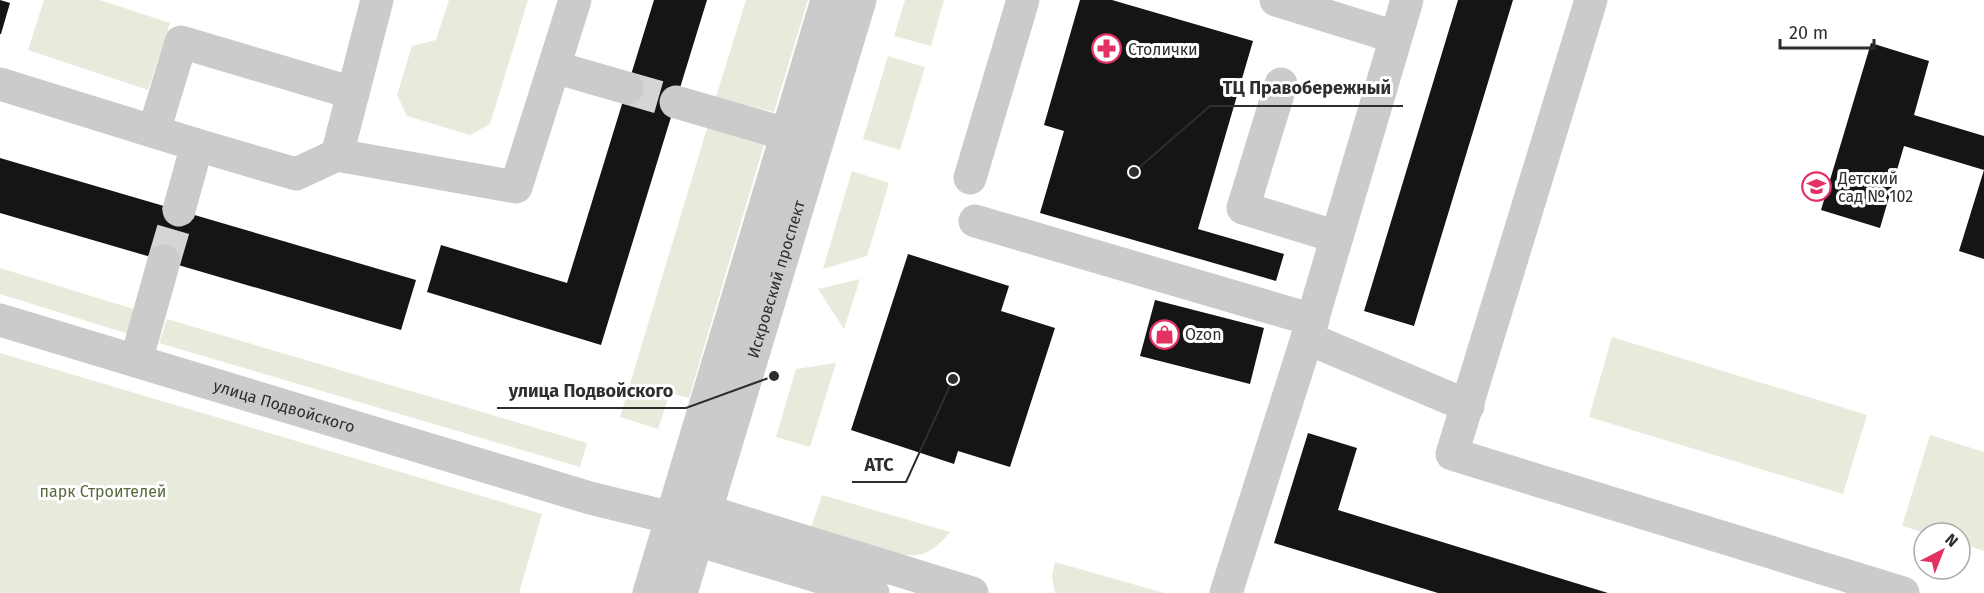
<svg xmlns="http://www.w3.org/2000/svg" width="1984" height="593" viewBox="0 0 1984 593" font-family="'Fira Sans',sans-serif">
<rect width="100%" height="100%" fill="#fff"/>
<path fill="#e7ebdc" d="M44,0H100L170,23L148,90L28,50Z
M449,0H528L490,124L470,135L407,116L397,95L412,46L436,40Z
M746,0H808L774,112L716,97Z
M905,0H944L931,46L894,36Z
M888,56L925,67L900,150L863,139Z
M708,125L765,141L689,398L670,393L658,429L620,417Z
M852,171L889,183L867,256L823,269Z
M0,268L140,311L132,335L0,294Z
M860,279L844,329L818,289Z
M167,319L587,443L580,467L159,343Z
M1612,337L1867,415L1843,494L1589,417Z
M0,353L542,514L519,593H0Z
M836,363L810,447L776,437L796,369Z
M1930,435L1984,452V551L1960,543V533H1926L1902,526Z
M822,495L950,532C943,541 936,548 925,553C901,563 837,535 811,528Z
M1055,562L1164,593H1055L1052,576Z"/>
<path fill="#151515" d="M0,0L10,3L1,34H0Z
M654,0H707L601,345L427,292L441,245L567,283Z
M1080,0H1112L1253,41L1198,229L1284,254L1276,281L1040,213L1064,131L1044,125Z
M1458,0H1513L1414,326L1364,311Z
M1871,43L1929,61L1914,115L1984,136V259L1959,251L1984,170L1904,146L1880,228L1821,210Z
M0,158L416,280L401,330L0,213Z
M908,254L1009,286L1001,311L1055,328L1010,467L958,451L954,464L851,430Z
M1155,300L1264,328L1250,384L1140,356Z
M1308,433L1357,448L1338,510L1608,593H1438L1274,543Z"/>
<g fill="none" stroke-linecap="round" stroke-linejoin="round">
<path stroke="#d5d5d5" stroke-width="33" stroke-dasharray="33 16" stroke-linecap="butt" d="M627,88L676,102
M164,261L179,210"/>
<g stroke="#cbcbcb" stroke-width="33">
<path d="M1276,0L1395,37"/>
<path d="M1591,0L1452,454L1903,593"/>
<path d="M554,67L627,88"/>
<path d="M0,84L197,145L179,210"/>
<path d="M1281,84L1243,208L1337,237"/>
<path d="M676,102L807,140"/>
<path d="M154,131L181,42L353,93"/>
<path d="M197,145L296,174L337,155L516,187L575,0"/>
<path d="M337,155L377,0"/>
<path d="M970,178L1023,0"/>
<path d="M975,221L1313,320"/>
<path id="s1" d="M0,320L590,498L672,518L706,511L972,593"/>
<path d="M1307,338L1468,406"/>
<path d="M136,361L164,261"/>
<path d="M680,525L697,540L873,593"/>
<path d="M649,593L827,0"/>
<path id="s2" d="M681,593L860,0"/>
<path d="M1226,593L1307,338L1407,0"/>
</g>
</g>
<defs>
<symbol id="pharmacy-ring" viewBox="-11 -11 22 22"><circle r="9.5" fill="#fff" stroke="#e43163" stroke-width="1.5"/><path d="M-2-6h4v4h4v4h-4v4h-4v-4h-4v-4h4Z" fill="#e43163"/></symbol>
<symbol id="school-ring" viewBox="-11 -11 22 22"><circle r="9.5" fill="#fff" stroke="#e43163" stroke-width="1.5"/><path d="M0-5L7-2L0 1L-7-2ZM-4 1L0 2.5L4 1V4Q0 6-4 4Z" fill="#e43163"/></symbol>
<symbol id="shop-ring" viewBox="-11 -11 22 22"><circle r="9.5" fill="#fff" stroke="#e43163" stroke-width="1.5"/><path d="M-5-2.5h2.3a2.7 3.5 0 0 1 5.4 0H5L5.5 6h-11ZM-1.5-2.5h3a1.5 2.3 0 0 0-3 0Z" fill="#e43163"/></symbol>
</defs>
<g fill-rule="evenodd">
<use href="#pharmacy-ring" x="1090" y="32" width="33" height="33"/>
<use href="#school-ring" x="1800" y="170" width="33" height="33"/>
<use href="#shop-ring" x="1148" y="318" width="33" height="33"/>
</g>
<g text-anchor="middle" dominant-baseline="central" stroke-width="6" stroke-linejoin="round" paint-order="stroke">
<g font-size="16" fill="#2e2e2e" stroke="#fff" text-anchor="start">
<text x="1128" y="49">Столички</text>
<text x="1838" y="178">Детский<tspan x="1838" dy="18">сад № 102</tspan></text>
<text x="1185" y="334">Ozon</text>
</g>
<g font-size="16" fill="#2e2e2e" stroke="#fff">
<text stroke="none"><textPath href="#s2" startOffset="328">Искровский проспект</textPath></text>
<text stroke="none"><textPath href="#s1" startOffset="297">улица Подвойского</textPath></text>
</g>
<g font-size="16" fill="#5a693c" stroke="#fff">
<text x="103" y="491">парк Строителей</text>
</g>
</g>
<path fill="none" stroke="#2e2e2e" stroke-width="2" d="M1134 172L1210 106H1403M774 376L686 408H497M953 379L906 482H852"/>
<g fill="#2e2e2e" stroke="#fff" stroke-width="2">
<circle cx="1134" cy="172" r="6"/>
<circle cx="774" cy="376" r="6"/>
<circle cx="953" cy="379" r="6"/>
</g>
<g font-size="18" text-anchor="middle" font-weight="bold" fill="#2e2e2e" stroke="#fff" stroke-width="6" stroke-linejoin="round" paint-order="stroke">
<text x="1307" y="94">ТЦ Правобережный</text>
<text x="591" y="397">улица Подвойского</text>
<text x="879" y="471">АТС</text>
</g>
<g transform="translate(1942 551) rotate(42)"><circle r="28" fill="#ffffff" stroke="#ababab" stroke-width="1.5"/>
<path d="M0-4.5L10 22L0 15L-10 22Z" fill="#e43163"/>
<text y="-9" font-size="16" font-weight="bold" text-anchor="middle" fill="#2e2e2e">N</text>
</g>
<path d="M1780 39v9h94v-9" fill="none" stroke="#2e2e2e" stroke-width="3"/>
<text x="1789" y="39" font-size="18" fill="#2e2e2e" stroke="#ffffff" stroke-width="4.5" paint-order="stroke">20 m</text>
</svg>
